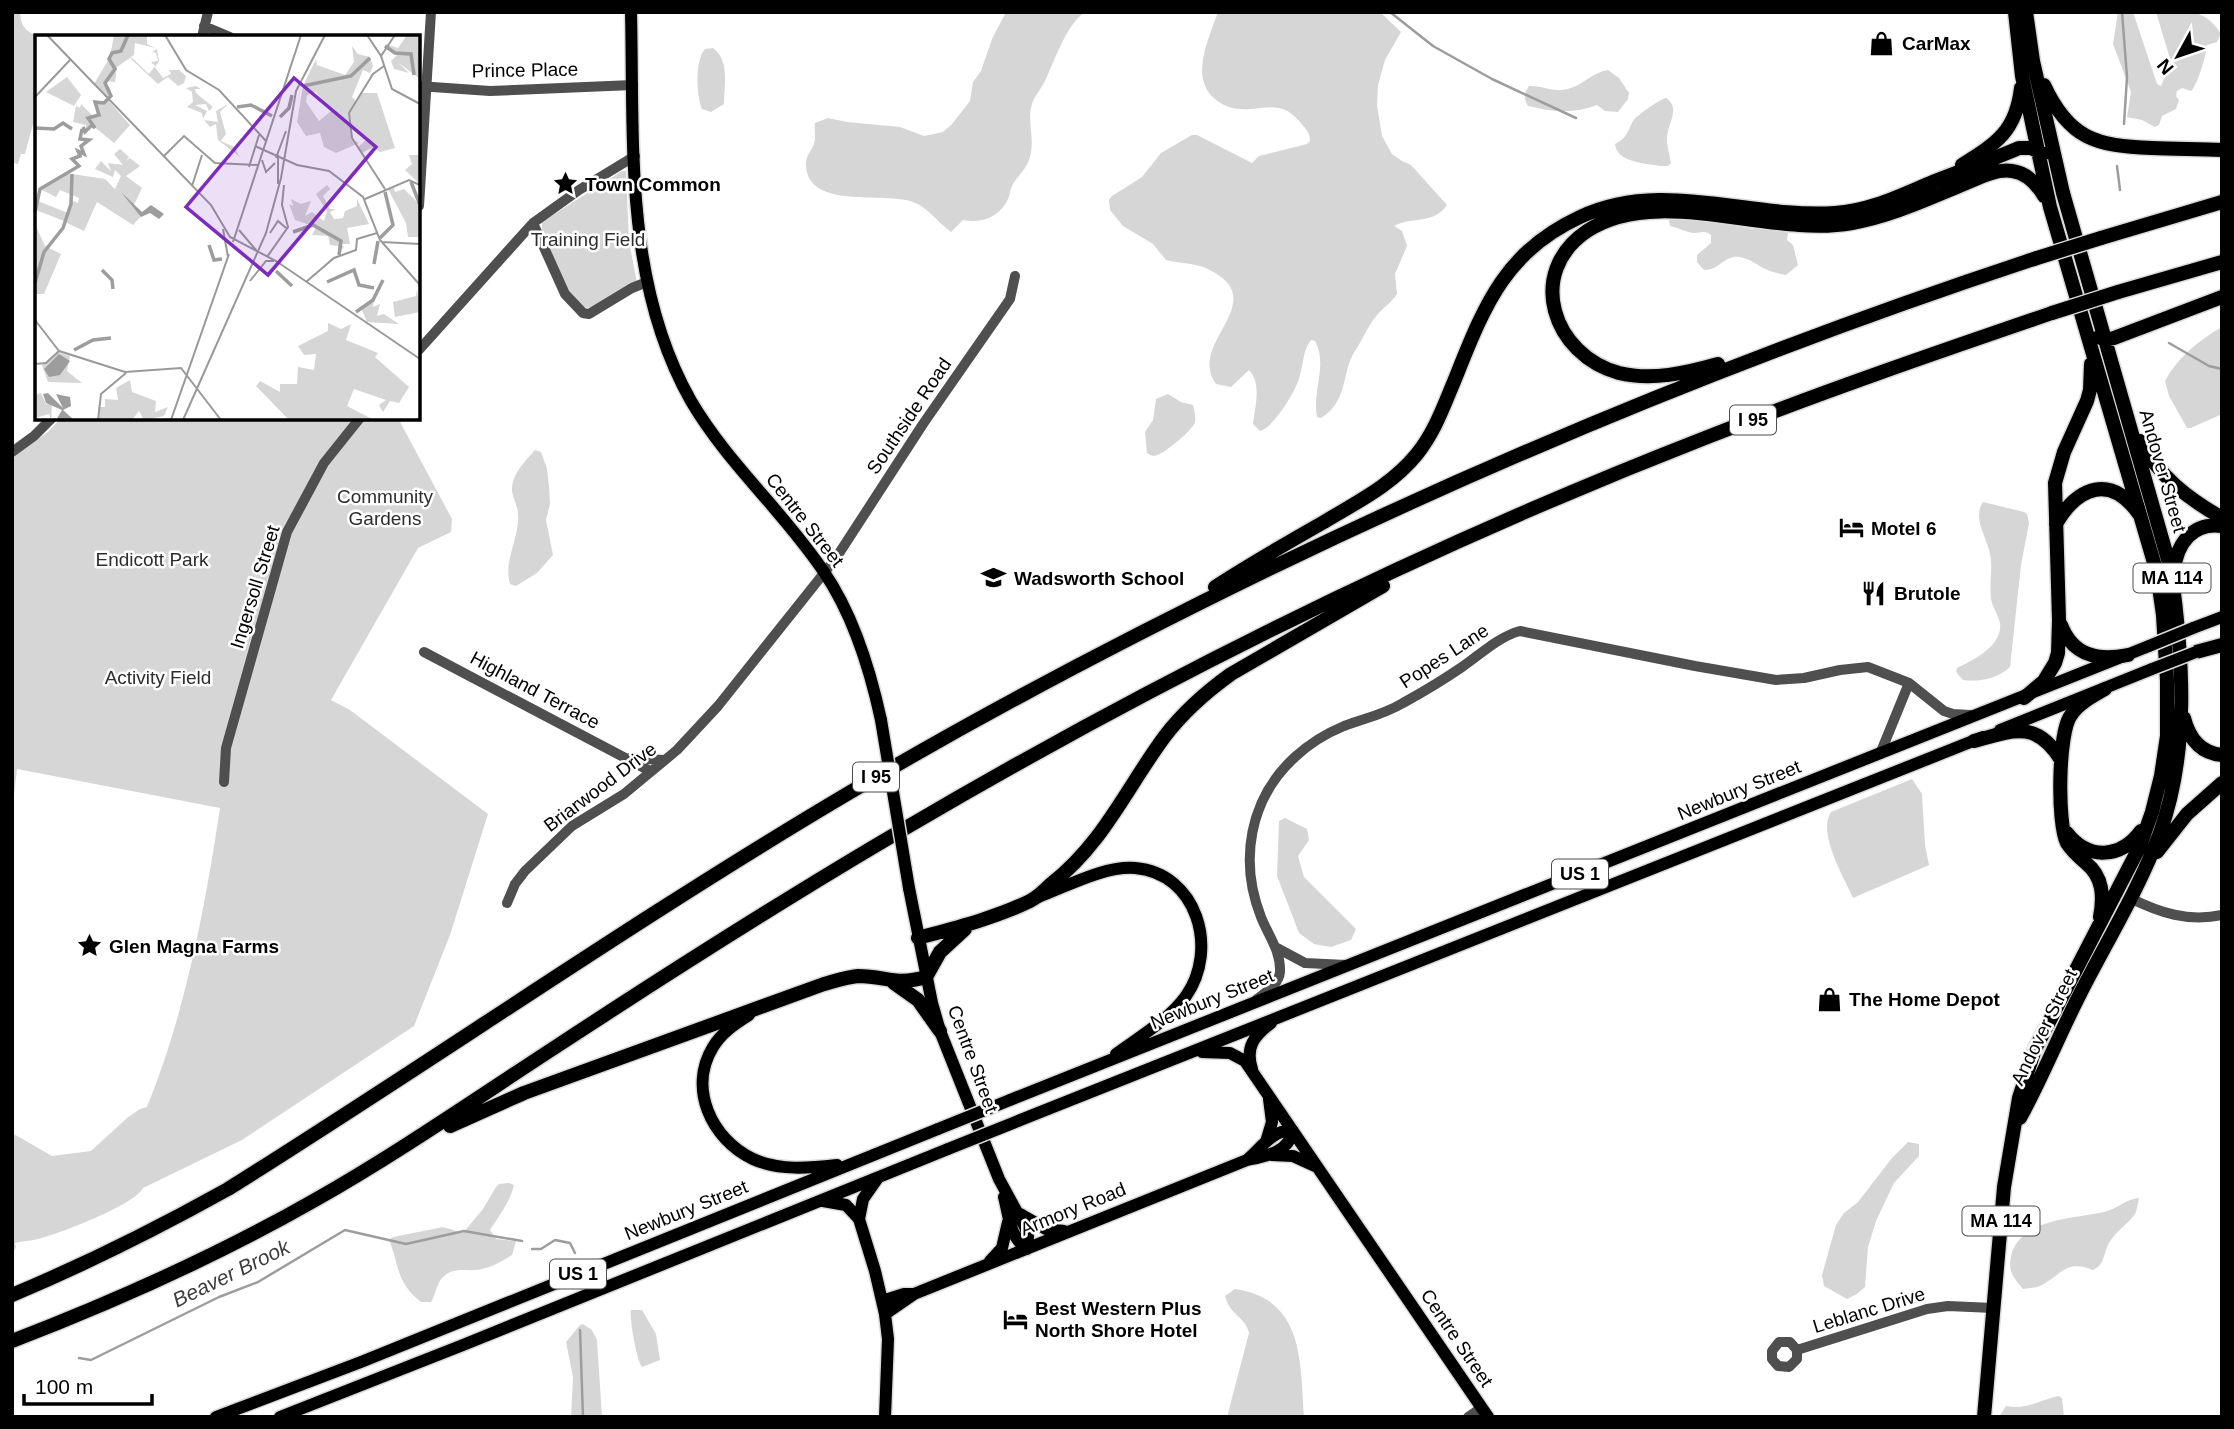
<svg xmlns="http://www.w3.org/2000/svg" width="2234" height="1429" viewBox="0 0 2234 1429" font-family="Arial,sans-serif">
<rect width="100%" height="100%" fill="#fff"/>
<path fill="#d6d6d6" d="M12,12H20C21,27 25,30 38,37L37,109L25,154H21L18,164L14,163L12,166Z
M1006,12H1085C1066,25 1055,60 1045,81C1041,89 1035,95 1032,104C1027,120 1034,136 1031,152C1029,167 1020,173 1013,184C1010,189 1010,195 1008,199C1000,217 981,224 963,220L951,232C937,222 929,208 913,202C886,191 806,211 806,164C806,155 811,152 814,144C816,138 814,129 815,123L828,118L847,122L900,127L924,136L943,132L952,124L970,101L973,82L981,71L992,39Z
M1218,12H1380L1401,32L1385,60L1378,85L1377,105L1382,136L1392,154L1402,161L1411,165L1447,205C1433,225 1413,216 1394,226L1402,231L1407,246L1395,274L1397,294C1392,302 1384,307 1378,314C1368,325 1363,339 1355,351C1341,372 1349,401 1321,418L1317,417C1312,391 1328,364 1315,341L1311,340C1302,352 1304,364 1299,378C1296,391 1273,428 1260,431L1253,424C1255,406 1262,384 1249,370L1231,387L1216,384C1185,342 1279,299 1203,267C1192,263 1177,263 1166,260L1153,244L1123,226L1110,210L1109,200L1112,196L1142,177L1161,153L1192,135H1197L1252,163L1259,156L1307,144L1310,141C1310,132 1305,128 1300,122C1284,103 1272,107 1251,109C1236,110 1226,108 1215,99C1189,78 1209,38 1218,12Z
M2118,12H2133L2157,84L2161,86L2171,62L2156,12C2184,12 2204,6 2221,34L2217,42L2207,45C2206,56 2198,84 2191,91L2182,88L2177,91L2176,96L2179,100L2176,109L2162,116L2159,125L2155,127L2142,120L2127,117L2131,92L2113,44Z
M713,48C730,61 724,84 724,104L711,112L702,109C696,95 695,60 705,49Z
M1608,70L1619,78L1629,93L1628,99L1618,112L1605,111L1597,105C1574,114 1552,112 1528,106C1523,97 1524,94 1529,86C1542,85 1554,93 1568,89C1583,85 1593,72 1608,70Z
M1666,98C1682,108 1666,126 1667,140C1667,148 1670,155 1671,163L1668,166H1661C1645,163 1617,163 1615,144C1627,138 1627,132 1633,121C1636,116 1660,99 1666,98Z
M622,171H626L629,241L637,283L597,307L582,308L568,292L542,232V222Z
M1691,218L1753,229H1785L1788,233L1787,240L1793,245L1798,265L1786,275C1781,274 1775,273 1770,271C1758,267 1747,255 1734,257C1722,259 1718,270 1704,270L1697,262V255L1711,243V235C1704,230 1702,233 1694,233C1685,232 1679,228 1670,226L1669,221L1670,219Z
M2222,327V414L2191,428H2187L2169,396L2165,381C2177,358 2199,340 2222,327Z
M1168,394L1181,402L1193,405C1194,410 1196,417 1195,422C1193,430 1165,453 1157,455C1152,457 1151,455 1147,453L1145,432L1153,420L1156,399Z
M61,418H398L452,519L451,532L418,548L331,700L350,710L488,814L450,935L414,1026L242,1140L143,1188C135,1205 58,1234 38,1239C30,1241 23,1241 15,1243L16,1247L12,1255V1133L52,1156L91,1151L127,1118L140,1109L147,1107C185,1014 205,908 220,808L17,769L12,812V457L48,432Z
M535,450L541,452L547,469L549,486L550,504L546,520L553,555L537,573L516,586L510,584C503,560 520,538 518,514C518,505 511,496 512,487C513,473 526,460 535,450Z
M1983,502L2024,512L2027,514L2029,523L2021,565L2010,667C1997,679 1980,682 1963,680L1956,672L1957,668C1973,660 2003,646 2000,623C1998,614 1992,607 1991,598C1989,583 1993,568 1990,554C1987,537 1972,519 1983,502Z
M1912,779L1922,794L1925,845L1929,865L1853,898C1844,877 1817,833 1831,812Z
M1285,818L1307,829L1309,840L1298,856L1304,877L1356,929L1351,940L1331,947L1314,944L1299,933L1277,876L1279,821Z
M1908,1142L1919,1144V1156L1894,1183L1876,1221L1868,1247L1865,1287L1857,1294L1847,1299L1824,1286L1822,1275L1836,1225L1844,1213L1858,1202L1892,1158Z
M509,1183L514,1185C510,1202 499,1216 490,1230L496,1239L516,1241L512,1255C501,1262 489,1269 475,1270C463,1271 454,1267 443,1277C436,1284 436,1294 431,1302H421C395,1281 400,1266 389,1240L393,1237L443,1227L463,1233L483,1209L496,1187L499,1184Z
M2139,1198C2138,1203 2137,1210 2135,1214C2131,1221 2115,1232 2109,1243C2103,1254 2105,1265 2093,1270C2065,1259 2062,1275 2040,1286C2035,1288 2029,1288 2023,1289C2013,1277 2008,1272 2011,1256C2020,1218 2074,1219 2104,1212C2117,1209 2126,1199 2139,1198Z
M1235,1289C1305,1299 1300,1363 1304,1417H1227L1249,1333C1245,1316 1230,1316 1225,1296Z
M631,1310H642L656,1334L660,1360L642,1367C637,1361 629,1318 631,1310Z
M583,1324L592,1330L597,1340L602,1417H571L573,1377L566,1342L580,1325Z
M2059,1396L2062,1398L2064,1417H1999L2006,1406C2027,1410 2039,1400 2059,1396Z"/>
<g fill="none" stroke-linecap="round" stroke-linejoin="round">
<path stroke="#9d9d9d" stroke-width="2.5" d="M1390,12L1433,46L1492,79L1576,118
M2122,12L2127,77L2124,124
M2117,166L2120,190
M2169,343L2209,366L2222,369
M532,1249H541L555,1240L570,1243L575,1253
M580,1330L583,1417
M79,1358L91,1360L219,1297L258,1282L345,1230L406,1244L464,1231L522,1241"/>
<defs>
<path id="major" d="M631,12C634,143 624,283 691,401C728,464 784,512 824,572C854,616 870,669 881,720
M2193,628L2222,617
M2000,730L2152,669
M909,888L932,1003L940,1031L999,1179L1025,1227L1028,1236L1027,1249
M1038,897C1068,886 1103,866 1135,868C1197,873 1219,949 1186,996C1169,1020 1139,1037 1116,1054
M749,1015C735,1024 722,1032 713,1047C688,1088 711,1139 753,1159C779,1171 810,1168 837,1165
M1202,1052L1230,1053L1245,1061L1488,1417
M1252,1069C1245,1047 1254,1036 1271,1023
M1010,1100L2149,646
M1018,1121L1983,737
M1266,1142L1272,1122L1269,1099
M1272,1155L1293,1156L1315,1166
M1248,1159C1261,1148 1274,1128 1293,1131
M1004,1197C1009,1216 1009,1236 1027,1249
M823,1201L846,1205L859,1219L875,1271L885,1314L888,1339L885,1417
M1020,1214L1046,1229L1064,1231
M859,1219L863,1199L877,1179
M990,1261L1002,1248L1008,1222
M882,1301L904,1294H914L1247,1160C1266,1156 1288,1153 1293,1131
M885,1314L914,1294
M216,1417L361,1362L938,1129
M280,1417L463,1345L948,1149"/>
<path id="highway" d="M2044,85C2069,139 2096,146 2152,148C2175,149 2198,149 2222,150
M1962,165C1997,143 2016,131 2021,88
M2101,238L2222,202
M2118,292L2222,262
M2099,337L2105,340L2114,338L2222,297
M1718,364C1686,373 1652,381 1619,373C1553,355 1525,273 1587,231C1658,184 1770,238 1852,223C1888,217 1923,201 1957,187C1973,181 1994,168 2012,171C2027,173 2037,184 2044,196
M2140,441C2160,477 2187,498 2222,518
M2056,524C2078,486 2111,474 2139,514
M2174,570C2177,543 2193,522 2222,526
M1215,587C1250,564 1287,543 1324,522C1357,502 1392,485 1417,454C1434,433 1443,408 1453,384C1483,310 1502,253 1580,217C1663,178 1749,219 1835,213C1871,211 1903,194 1935,181C1963,170 1991,160 2019,148H2031L2043,154
M2061,625C2073,656 2098,661 2128,655
M2196,652L2222,645
M2024,698L2044,681L2055,663L2058,653L2059,620L2055,483L2064,452L2087,401L2090,390L2091,364
M2184,718C2189,738 2200,753 2222,755
M1974,741C2013,730 2037,720 2061,760
M2067,833C2089,861 2121,858 2141,831
M2157,852L2187,814L2222,783
M2100,917C2104,896 2103,877 2086,863C2079,857 2072,851 2067,843C2057,824 2058,732 2071,715C2079,703 2093,696 2105,689
M918,938C955,928 995,918 1030,901C1038,897 1045,890 1051,884C1103,844 1127,787 1165,736C1184,711 1206,692 1231,674L1383,586
M894,983L918,1000L940,1031
M2020,1118C2042,1078 2059,1035 2080,994C2107,941 2139,889 2160,833C2190,749 2183,657 2171,570L2063,193L2033,61L2026,12
M450,1126L524,1093L824,984C835,981 847,977 858,976C886,976 896,986 926,977L940,952L965,929
M12,1295C86,1264 158,1228 228,1189C434,1060 633,921 842,797C980,715 1123,640 1267,570C1517,449 1773,345 2037,258
M12,1341C116,1301 217,1256 315,1200C398,1153 477,1098 557,1046C673,970 789,896 909,826C1163,677 1430,545 1705,438C1819,393 1935,353 2052,313
M1984,1417L2004,1187L2019,1098L2035,1049L2140,846L2152,812L2161,776L2167,736V681L2163,615L2157,573L2050,207L2022,76L2015,12"/>
</defs>
<use href="#major" stroke="#dbdbdb" stroke-width="15"/>
<use href="#highway" stroke="#dbdbdb" stroke-width="17"/>
<path stroke="#4f4f4f" stroke-width="10" d="M204,26L230,37
M202,37L208,12
M418,86L490,91L633,85
M419,206L431,12
M533,223L565,294L583,313L589,314L632,288L647,282
M418,351L533,223L579,190L635,156
M12,452L34,436L52,418
M424,652L650,771
M1880,754L1909,683
M630,758L664,760
M224,782L226,748L287,532L324,463L360,418
M2130,898C2160,913 2188,922 2222,915
M507,903L515,884L525,871L572,826L624,794L677,750L718,706L836,558L923,424L1010,299L1015,276
M1277,948L1305,963L1346,965
M1257,999C1266,992 1279,984 1280,972C1281,951 1268,935 1261,917C1239,861 1249,799 1295,757C1309,744 1327,733 1344,726C1365,718 1383,715 1403,703C1423,692 1443,680 1462,667C1481,654 1498,637 1520,631L1695,666L1776,680L1804,678L1840,670L1868,667L1909,683L1944,711L1953,714L1970,715
M1797,1350L1790,1342H1779L1772,1351V1359L1778,1366L1789,1367L1797,1359V1350L1927,1309L1948,1306L1993,1308
M1468,1417L1481,1408"/>
<use href="#major" stroke="#000" stroke-width="12"/>
<use href="#highway" stroke="#000" stroke-width="14"/>
<defs>
<path id="major-bridge" d="M2149,646L2193,628
M2152,669L2196,652
M881,720L909,888
M938,1129L1010,1100
M948,1149L1018,1121"/>
<path id="highway-bridge" d="M2037,258L2101,238
M2052,313L2118,292"/>
</defs>
<use href="#major-bridge" stroke="#dbdbdb" stroke-width="15" stroke-linecap="butt"/>
<use href="#highway-bridge" stroke="#dbdbdb" stroke-width="17" stroke-linecap="butt"/>
<use href="#major-bridge" stroke="#000" stroke-width="12"/>
<use href="#highway-bridge" stroke="#000" stroke-width="14"/>
</g>
<defs>
<symbol id="shop-bare" viewBox="-9 -9 18 18"><path d="M-5-2.5h2.3a2.7 3.5 0 0 1 5.4 0H5L5.5 6h-11ZM-1.5-2.5h3a1.5 2.3 0 0 0-3 0Z" fill="#000" stroke="#fff" stroke-width="2.5" paint-order="stroke"/></symbol>
<symbol id="sight-bare" viewBox="-9 -9 18 18"><path d="M0-6L1.8-2.2L6-1.7L2.9 1.2L3.7 5.4L0 3.3L-3.7 5.4L-2.9 1.2L-6-1.7L-1.8-2.2Z" fill="#000" stroke="#fff" stroke-width="2.5" paint-order="stroke"/></symbol>
<symbol id="hotel-bare" viewBox="-9 -9 18 18"><path d="M-6-4.5h1.5V1H6V5H4.5V3h-9V5H-6ZM-4 0a1.8 1.8 0 1 1 3.6 0ZM.5 0V-2.5h3Q6-2.5 6 0Z" fill="#000" stroke="#fff" stroke-width="2.5" paint-order="stroke"/></symbol>
<symbol id="school-bare" viewBox="-9 -9 18 18"><path d="M0-5L7-2L0 1L-7-2ZM-4 1L0 2.5L4 1V4Q0 6-4 4Z" fill="#000" stroke="#fff" stroke-width="2.5" paint-order="stroke"/></symbol>
<symbol id="restaurant-bare" viewBox="-9 -9 18 18"><path d="M-5-6h1v4h1v-4h1v4h1v-4h1v5L-1.5 .5V6h-2V.5L-5-1ZM5-6V6H3V1.5H1.5Q1.5-4 5-6Z" fill="#000" stroke="#fff" stroke-width="2.5" paint-order="stroke"/></symbol>
</defs>
<g fill-rule="evenodd">
<use href="#shop-bare" x="1864" y="26" width="35" height="35"/>
<use href="#sight-bare" x="548" y="166" width="35" height="35"/>
<use href="#hotel-bare" x="1834" y="510" width="35" height="35"/>
<use href="#school-bare" x="976" y="560" width="35" height="35"/>
<use href="#restaurant-bare" x="1856" y="576" width="35" height="35"/>
<use href="#sight-bare" x="72" y="928" width="35" height="35"/>
<use href="#shop-bare" x="1812" y="982" width="35" height="35"/>
<use href="#hotel-bare" x="998" y="1302" width="35" height="35"/>
</g>
<g text-anchor="middle" dominant-baseline="central" stroke-width="5" stroke-linejoin="round" paint-order="stroke">
<g fill="#fff" stroke="#4c4c4c" stroke-width="2">
<rect x="1730" y="405.5" width="46" height="29" rx="5"/>
<rect x="2133.5" y="563.5" width="77" height="29" rx="5"/>
<rect x="853" y="762.5" width="46" height="29" rx="5"/>
<rect x="1552" y="859.5" width="56" height="29" rx="5"/>
<rect x="1962.5" y="1206.5" width="77" height="29" rx="5"/>
<rect x="550" y="1259.5" width="56" height="29" rx="5"/>
</g>
<g font-size="18" font-weight="bold" fill="#000">
<text x="1753" y="420">I 95</text>
<text x="2172" y="578">MA 114</text>
<text x="876" y="777">I 95</text>
<text x="1580" y="874">US 1</text>
<text x="2001" y="1221">MA 114</text>
<text x="578" y="1274">US 1</text>
</g>
<g font-size="19" font-weight="bold" fill="#000" stroke="#fff" text-anchor="start">
<text x="1902" y="43">CarMax</text>
<text x="585" y="184">Town Common</text>
<text x="1871" y="528">Motel 6</text>
<text x="1014" y="578">Wadsworth School</text>
<text x="1894" y="593">Brutole</text>
<text x="109" y="946">Glen Magna Farms</text>
<text x="1849" y="999">The Home Depot</text>
<text x="1035" y="1308">Best Western Plus<tspan x="1035" dy="22">North Shore Hotel</tspan></text>
</g>
<g font-size="19" fill="#000" stroke="#fff">
<text transform="translate(525 70) rotate(-1)">Prince Place</text>
<text transform="translate(909 416) rotate(-56)">Southside Road</text>
<text transform="translate(2163 471) rotate(74)">Andover Street</text>
<text transform="translate(805 520) rotate(52)">Centre Street</text>
<text transform="translate(255 587) rotate(-73)">Ingersoll Street</text>
<text transform="translate(1444 656) rotate(-33)">Popes Lane</text>
<text transform="translate(535 690) rotate(28)">Highland Terrace</text>
<text transform="translate(600 787) rotate(-37)">Briarwood Drive</text>
<text transform="translate(1739 790) rotate(-22)">Newbury Street</text>
<text transform="translate(1212 999) rotate(-22)">Newbury Street</text>
<text transform="translate(2044 1027) rotate(-64)">Andover Street</text>
<text transform="translate(973 1059) rotate(70)">Centre Street</text>
<text transform="translate(1073 1209) rotate(-22)">Armory Road</text>
<text transform="translate(686 1210) rotate(-22)">Newbury Street</text>
<text transform="translate(1869 1310) rotate(-17)">Leblanc Drive</text>
<text transform="translate(1457 1338) rotate(56)">Centre Street</text>
</g>
<g font-size="19" fill="#2d2d2d" stroke="#fff">
<text x="588" y="239">Training Field</text>
<text x="385" y="496">Community<tspan x="385" dy="22">Gardens</tspan></text>
<text x="152" y="559">Endicott Park</text>
<text x="158" y="677">Activity Field</text>
</g>
<g font-size="21" font-style="italic" fill="#3e3e3e" stroke="#fff">
<text transform="translate(231 1273) rotate(-26)">Beaver Brook</text>
</g>
</g>
<g transform="translate(35 35)">
<rect width="385" height="385" fill="#fff"/>
<path d="M79,0H112V9L120,13L100,8L99,20L82,32L80,47L70,46L76,55L74,64L59,49L75,22ZM372,0H385V44L364,28L374,38L359,34L356,26L363,19L352,14L354,10L363,13ZM317,11L323,19L335,22L338,31L335,38L328,35L317,62L322,67L326,58H342L360,113L345,117L338,112L327,118L323,112L331,105L315,89L316,104L324,108L301,118L289,112L285,98L271,101L262,87L268,51L281,24L282,30L310,40L319,27ZM281,57L296,76L284,86L271,67L272,60ZM122,14L124,26L120,32L128,43L136,39L134,35H144L151,41L149,48L143,51L133,42L123,49L97,25L96,22L114,39L120,31L116,27L123,26L121,18L117,17ZM32,42L46,60L39,71L11,57ZM161,51L166,54H160L161,58L178,72L174,76L171,69L160,70L172,76L168,84L167,78L152,72L158,67L157,57L151,53ZM73,65L95,90L79,108L57,90L50,97L51,90L38,87L41,71L45,73L46,69L59,82L65,81L60,67ZM193,69L185,77L191,99L186,106L199,112L205,122L183,105L181,89L175,92L169,85L183,87L181,76ZM85,114L94,122L91,126L95,123L105,131L91,141L107,153L98,172L108,179L98,190L62,167L49,196L30,187L32,180L29,186L1,175L3,166L33,178L38,166L43,168L44,163L25,155L21,162L5,154L31,138L70,144L80,154L86,141L80,135L78,142L60,134L66,126L76,136L73,128L88,130L79,119ZM374,120H384L385,149L370,135L377,129ZM292,150L295,154L288,161L295,174H301L295,177L299,184L308,183L310,176L322,171V164L334,189L312,193L315,209H306L309,212L303,219V211L295,210L293,201L277,200L281,192L260,185L254,169L258,171L256,164L266,169L276,166L270,181L277,177L289,186L292,176L281,159ZM359,153L360,157L369,154L385,170V208L384,202H373L371,188L353,154ZM0,189L10,211L26,219L9,259H0ZM382,254L385,277L360,282L358,267L381,261ZM339,262L338,272L345,269L342,281L349,279L364,289L332,287L326,273ZM293,288L306,294L316,289L311,305L343,318L340,322L374,352L364,368L355,366L348,377L344,370L351,365L319,354L312,371L339,385H254L221,351L225,346L245,357V349H262L263,332L279,335L281,319L269,320L263,311L293,296ZM22,317L35,321L32,336L47,348L13,347L7,330ZM95,345L97,357L121,366L120,377L133,372L129,381L109,385L104,376L97,385H63V372H70V364L83,365L81,353ZM6,358L11,369H17L16,385L14,379L0,383V360Z" fill="#d6d6d6" fill-rule="evenodd"/>
<path d="M86,157L107,177L116,170L129,179L124,184L115,178L106,182ZM24,319L35,326L25,340L14,342L9,334ZM13,358L28,373L21,359L35,362L36,371L28,375L39,385H21L27,375L11,368L8,359Z" fill="#9d9d9d"/>
<path fill="none" stroke="#9d9d9d" stroke-width="3.5" d="M350,11L360,18L376,19L379,40M268,51L316,41L335,23M202,72L216,70L237,81M245,82L254,73L257,60M48,92L50,97L57,90L60,93L53,83L64,80L60,67L69,68L76,61L70,48L80,34L74,24L77,18L86,16L93,0M0,93L19,94L28,88L37,94M376,147L385,170M0,177L5,154L44,131L37,124L45,121L43,116L49,119L46,111L54,105L45,104L47,94M258,197L278,190L306,206L304,220M345,203L358,190L350,157M174,210L179,225L187,224M339,229L343,206M67,235L77,245L78,254M241,236L257,251M292,247L319,235L324,250L339,253M0,248L9,217L28,193L36,169L37,139M321,277L338,265L348,245M39,315L58,305L76,303"/>
<path fill="none" stroke="#999" stroke-width="2" d="M12,0L176,170L195,202L241,226L385,324M130,0L151,35L184,55L231,106M332,0L346,21L357,54L385,69M346,21L360,0M349,31L338,39L314,78L317,103L350,154M0,62L35,25M220,111L262,130L294,136L328,162L345,205L385,250M243,120V149M128,122L149,101L180,128L223,130M241,123L251,96M227,125L231,137L240,128M214,132L224,100M157,151L167,120M330,164L374,145L385,150M188,194L193,222M204,195L221,215M235,198L243,186L251,193M198,207L266,0M347,207L385,209M232,222L253,192L247,170L249,150M215,246L231,226H239M271,247L299,223L321,215L322,204L342,198M0,285L24,316M0,329L11,328L24,316L90,337L146,333L186,385M63,385L66,359L91,338M136,385L194,219M148,385L231,198L246,143L261,56L290,0"/>
<path fill="#7b2cbf" fill-opacity="0.15" stroke="#7b2cbf" stroke-width="3.5" d="M259,43L341,112L233,240L151,172Z"/>
<rect width="385" height="385" fill="none" stroke="#000" stroke-width="3.5"/>
</g>
<rect width="2234" height="1429" fill="none" stroke="#000000" stroke-width="28"/>
<g transform="translate(2178 56) rotate(230)" stroke="#ffffff" stroke-width="5" paint-order="stroke">
<path d="M0-5L12 26L0 18L-12 26Z" fill="#000000"/>
<text y="-10" font-size="19" font-weight="bold" text-anchor="middle" fill="#000000">N</text>
</g>
<path d="M24 1394v10h128v-10" fill="none" stroke="#000000" stroke-width="3.5"/>
<text x="35" y="1394" font-size="21" fill="#000000" stroke="#ffffff" stroke-width="5" paint-order="stroke">100 m</text>
</svg>
